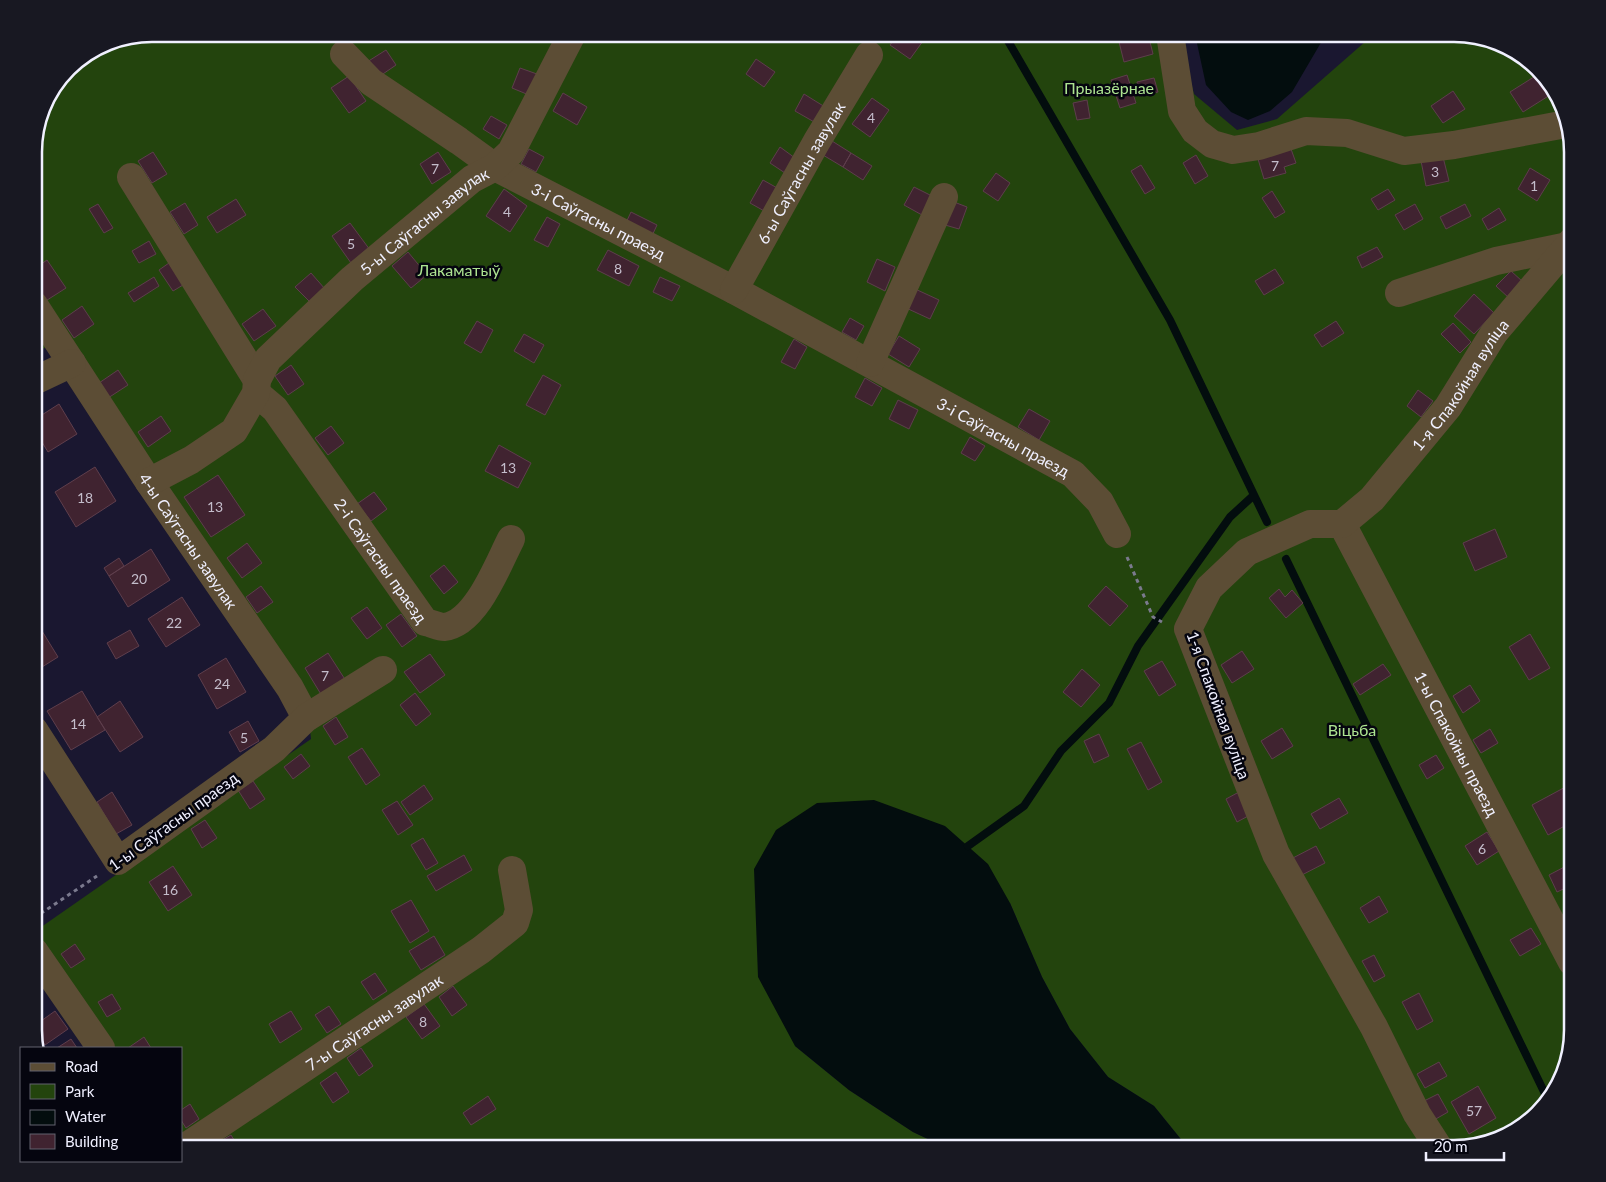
<svg xmlns="http://www.w3.org/2000/svg" width="1606" height="1182" viewBox="0 0 1606 1182" font-family="Lato,sans-serif">
<rect width="100%" height="100%" fill="#1a1730"/>
<path fill="#23440d" d="M152,34H1179L1194,94L1237,130L1277,119L1374,34H1454L1526,58L1560,100L1572,152V1030L1548,1102L1506,1136L1454,1148H1188L1154,1106L1108,1077L1070,1029L1042,977L1010,903L795,1046L849,1090L913,1132L947,1148H185L181,1142V1048H114L34,937V932L311,739L307,701L61,342L34,352V144L46,100L74,63L107,43Z"/>
<path fill="#030d0e" d="M1195,34H1326L1292,92L1270,111L1248,120L1231,112L1206,85Z
M874,800L945,826L988,864L1010,903L1042,977L1070,1029L1108,1077L1154,1106L1188,1148H947L913,1132L849,1090L795,1046L758,977L754,869L776,830L817,803Z"/>
<g fill="none" stroke-linecap="round" stroke-linejoin="round">
<path stroke="#030d0e" stroke-width="8" d="M1004,34L1170,320L1267,522
M1286,559L1548,1100
M968,846L1024,806L1061,751L1109,703L1138,646L1230,517L1254,495"/>
</g>
<path fill="#402330" stroke="#5e3e4c" d="M593,34H615L611,42Z
M898,34H913L923,41L910,59L890,45Z
M1117,34H1148L1153,54L1124,62Z
M386,50L396,65L377,78L367,62Z
M756,59L775,72L764,87L746,74Z
M520,68L537,74L529,95L512,88Z
M1127,75L1136,103L1120,108L1111,80Z
M1537,75L1550,95L1523,112L1510,92Z
M349,76L366,101L349,113L331,88Z
M1154,78L1158,92L1140,96L1137,82Z
M1453,91L1465,109L1443,123L1431,106Z
M563,93L587,107L577,125L553,111Z
M804,94L825,107L816,123L795,111Z
M872,98L889,110L870,137L852,124Z
M1087,100L1090,118L1077,120L1073,103Z
M491,116L507,125L499,139L483,129Z
M832,141L851,153L843,167L823,155Z
M780,147L795,158L785,173L770,163Z
M529,149L544,157L536,172L521,164Z
M1291,149L1296,163L1284,167L1286,173L1264,179L1258,159Z
M153,152L167,174L152,183L138,161Z
M438,152L451,172L432,184L420,164Z
M851,153L872,166L863,180L843,167Z
M1196,155L1208,176L1195,184L1183,163Z
M1443,157L1449,181L1426,186L1421,161Z
M1141,165L1155,188L1145,194L1131,171Z
M1530,168L1550,180L1537,201L1518,189Z
M996,173L1010,183L998,201L983,191Z
M763,180L779,189L766,212L750,203Z
M914,187L932,196L922,215L904,205Z
M504,189L527,206L510,232L486,216Z
M1388,189L1395,200L1378,210L1371,199Z
M1272,191L1285,212L1275,218L1262,198Z
M236,199L246,215L217,233L207,217Z
M954,202L967,207L959,229L945,225Z
M185,203L198,225L184,234L170,212Z
M98,204L113,228L104,233L89,209Z
M1415,204L1423,219L1404,230L1395,215Z
M1465,204L1471,216L1446,229L1440,217Z
M1499,208L1506,220L1488,230L1482,219Z
M631,212L657,225L650,240L624,227Z
M547,217L560,224L548,247L534,240Z
M350,223L370,250L351,263L332,236Z
M149,241L156,254L139,263L132,251Z
M1377,247L1383,257L1362,268L1357,257Z
M608,250L639,266L629,286L597,270Z
M408,252L427,275L411,288L392,266Z
M877,259L895,267L885,291L867,282Z
M47,260L66,288L44,302L34,286V269Z
M169,263L183,285L173,291L159,270Z
M1275,269L1284,283L1264,295L1255,281Z
M1511,271L1523,282L1509,298L1496,286Z
M311,273L325,289L310,302L295,287Z
M154,277L159,286L134,302L128,293Z
M660,277L680,286L672,301L653,292Z
M913,288L939,300L930,319L904,307Z
M1474,294L1494,313L1474,334L1454,316Z
M82,306L94,324L74,338L62,320Z
M263,309L276,326L254,341L242,324Z
M850,318L864,326L856,340L842,332Z
M477,321L493,330L481,353L464,343Z
M1336,321L1344,333L1322,347L1314,335Z
M1453,323L1471,342L1460,353L1441,334Z
M524,334L544,345L534,363L514,351Z
M899,336L920,349L909,367L888,354Z
M794,339L807,347L795,369L781,362Z
M291,365L304,384L288,395L275,376Z
M118,370L128,385L108,398L99,383Z
M543,375L561,385L545,415L526,405Z
M865,378L882,388L872,406L855,397Z
M1418,390L1433,401L1421,417L1407,406Z
M898,400L918,410L909,429L889,419Z
M59,404L77,434L48,452L34,429V420Z
M1029,409L1050,421L1039,440L1018,427Z
M161,416L171,431L148,447L138,432Z
M331,426L344,443L328,455L315,438Z
M970,437L985,446L975,461L961,453Z
M499,445L531,463L518,488L485,471Z
M95,467L116,501L76,527L55,492Z
M218,475L245,515L211,537L184,497Z
M374,492L387,509L371,521L357,504Z
M1495,529L1507,557L1475,571L1463,543Z
M247,543L262,563L242,578L227,558Z
M151,549L170,580L128,607L109,576Z
M119,558L124,566L109,576L104,568Z
M444,565L458,582L444,594L430,576Z
M261,586L273,602L257,613L246,597Z
M1106,586L1128,606L1110,626L1088,606Z
M1279,589L1285,597L1292,590L1303,603L1286,618L1269,598Z
M182,597L200,625L166,647L148,619Z
M367,607L382,628L367,639L351,618Z
M401,614L417,636L402,647L386,625Z
M34,618L58,657L34,672Z
M130,630L139,646L116,659L107,643Z
M1530,634L1550,668L1529,680L1509,647Z
M1242,651L1254,669L1232,683L1221,665Z
M328,653L346,681L322,696L305,668Z
M430,654L445,675L420,693L404,672Z
M226,658L246,692L217,709L198,675Z
M1162,661L1176,685L1159,696L1144,671Z
M1383,664L1391,675L1360,695L1353,684Z
M1082,669L1100,685L1081,707L1063,692Z
M1470,685L1480,701L1463,713L1453,696Z
M82,691L105,730L71,750L47,711Z
M415,693L431,714L416,726L400,705Z
M120,701L143,737L120,752L97,717Z
M336,717L348,737L335,745L323,726Z
M248,721L259,741L240,752L229,732Z
M1282,728L1293,746L1272,759L1261,741Z
M1490,729L1498,743L1481,753L1473,740Z
M1099,734L1109,756L1094,763L1084,741Z
M1141,742L1162,782L1148,790L1127,749Z
M362,748L380,775L366,785L348,757Z
M301,754L310,766L293,779L284,767Z
M1436,755L1444,768L1427,779L1419,765Z
M253,781L265,799L250,809L238,790Z
M1571,784L1572,787V822L1548,835L1532,805Z
M424,785L433,799L410,815L401,802Z
M112,792L132,825L116,834L97,802Z
M1239,792L1250,815L1237,822L1226,799Z
M1339,798L1348,813L1320,829L1311,814Z
M397,801L413,825L398,835L382,810Z
M205,820L217,838L202,848L191,829Z
M1487,832L1499,851L1477,865L1465,846Z
M423,838L438,863L426,870L411,845Z
M1316,846L1325,863L1298,877L1289,860Z
M464,855L472,870L436,891L427,876Z
M1572,863V885L1557,892L1549,875Z
M173,866L192,895L168,911L149,882Z
M1379,896L1388,912L1369,923L1360,908Z
M411,900L429,931L410,943L391,911Z
M1531,928L1541,944L1520,956L1510,940Z
M434,936L445,955L421,970L409,951Z
M75,944L85,959L71,968L61,954Z
M1374,955L1385,976L1374,982L1362,961Z
M375,973L387,991L373,1000L361,982Z
M453,986L467,1005L452,1016L439,997Z
M1419,993L1433,1021L1417,1030L1402,1002Z
M112,994L121,1009L107,1017L98,1002Z
M424,1004L440,1026L422,1039L406,1017Z
M329,1006L341,1024L327,1033L315,1015Z
M55,1011L68,1029L45,1045L34,1029V1026Z
M291,1011L302,1029L280,1043L269,1024Z
M144,1037L151,1048H128Z
M71,1039L77,1048H57Z
M361,1048L373,1066L359,1076L347,1058Z
M1439,1062L1447,1076L1425,1088L1417,1074Z
M336,1072L349,1092L333,1103L320,1083Z
M1478,1086L1496,1118L1469,1134L1451,1102Z
M1438,1094L1448,1112L1434,1120L1424,1101Z
M488,1096L496,1109L471,1125L463,1113Z
M190,1104L199,1119L186,1128L181,1120V1110Z
M231,1135L239,1148H220L217,1143Z"/>
<g fill="none" stroke-linecap="round" stroke-linejoin="round">
<path stroke="#7b7a8e" stroke-width="3" stroke-dasharray="4 4" stroke-linecap="butt" d="M1127,557L1153,617L1162,622
M34,918L97,876"/>
<g stroke="#5c4d35" stroke-width="28">
<path d="M1170,34L1182,111L1195,131L1212,144L1233,150L1259,146L1306,131L1347,133L1404,151L1454,145L1566,124"/>
<path id="s1" d="M344,54L371,82L459,141L495,167L734,290L1073,474L1100,502L1117,534"/>
<path d="M131,177L257,380"/>
<path id="s2" d="M734,290L817,141L869,55"/>
<path d="M1399,293L1496,261L1568,246"/>
<path id="s3" d="M34,305L149,482L290,688L306,718"/>
<path d="M870,363L944,197"/>
<path d="M34,381L72,363"/>
<path id="s4" d="M256,393L275,409L425,622C431,623 439,627 444,627C476,624 498,564 511,539"/>
<path id="s5" d="M149,482L191,460L234,431L256,393L257,380L268,359L352,279L472,179L495,167L511,152L572,34"/>
<path id="s6" d="M1342,524L1572,962"/>
<path d="M34,730L118,861L274,749L306,718L383,670"/>
<path d="M34,951L101,1048"/>
<path id="s7" d="M184,1148L481,950L515,923L519,910L512,870"/>
<path id="s8" d="M1439,1148L1417,1114L1374,1027L1276,854L1188,629L1209,588L1247,552L1310,524H1342L1372,499L1448,407L1494,333L1572,241"/>
</g>
</g>
<g text-anchor="middle" dominant-baseline="central" stroke-width="5" stroke-linejoin="round" paint-order="stroke">
<g font-size="14" fill="#c4bdcb">
<text x="871" y="117">4</text>
<text x="1275" y="165">7</text>
<text x="435" y="168">7</text>
<text x="1435" y="171">3</text>
<text x="1534" y="185">1</text>
<text x="507" y="211">4</text>
<text x="351" y="243">5</text>
<text x="618" y="268">8</text>
<text x="508" y="467">13</text>
<text x="85" y="497">18</text>
<text x="215" y="506">13</text>
<text x="139" y="578">20</text>
<text x="174" y="622">22</text>
<text x="325" y="675">7</text>
<text x="222" y="683">24</text>
<text x="78" y="723">14</text>
<text x="244" y="737">5</text>
<text x="1482" y="848">6</text>
<text x="170" y="889">16</text>
<text x="423" y="1021">8</text>
<text x="1474" y="1110">57</text>
</g>
<g font-size="16" fill="#ade491" stroke="#05050f">
<text x="1109" y="87">Прыазёрнае</text>
<text x="459" y="269">Лакаматыў</text>
<text x="1352" y="729">Віцьба</text>
</g>
<g font-size="16" fill="#f0f0ff" stroke="#05050f">
<text stroke="none"><textPath href="#s2" startOffset="135">6-ы Саўгасны завулак</textPath></text>
<text stroke="none"><textPath href="#s1" startOffset="306">3-і Саўгасны праезд</textPath></text>
<text stroke="none"><textPath href="#s5" startOffset="389">5-ы Саўгасны завулак</textPath></text>
<text stroke="none"><textPath href="#s8" startOffset="961">1-я Спакойная вуліца</textPath></text>
<text stroke="none"><textPath href="#s1" startOffset="765">3-і Саўгасны праезд</textPath></text>
<text stroke="none"><textPath href="#s3" startOffset="282">4-ы Саўгасны завулак</textPath></text>
<text stroke="none"><textPath href="#s4" startOffset="210">2-і Саўгасны праезд</textPath></text>
<text transform="translate(1219 705) rotate(70)">1-я Спакойная вуліца</text>
<text stroke="none"><textPath href="#s6" startOffset="248">1-ы Спакойны праезд</textPath></text>
<text transform="translate(173 821) rotate(-36)">1-ы Саўгасны праезд</text>
<text stroke="none"><textPath href="#s7" startOffset="228">7-ы Саўгасны завулак</textPath></text>
</g>
</g>
<path d="M0 0H1606V1182H0ZM152 42H1454A110 110 0 0 1 1564 152V1030A110 110 0 0 1 1454 1140H152A110 110 0 0 1 42 1030V152A110 110 0 0 1 152 42Z" fill="#181822" fill-rule="evenodd"/>
<path fill="none" stroke="#f0f0ff" stroke-width="2.5" d="M152 42H1454A110 110 0 0 1 1564 152V1030A110 110 0 0 1 1454 1140H152A110 110 0 0 1 42 1030V152A110 110 0 0 1 152 42Z"/>
<rect x="20" y="1047" width="162" height="115" fill="#05050f" stroke="#63636f"/>
<rect x="30" y="1063" width="25" height="8" fill="#5c4d35" stroke="#63636f"/>
<text x="65" y="1072" font-size="15" fill="#f0f0ff">Road</text>
<rect x="30" y="1084" width="25" height="15" fill="#23440d" stroke="#63636f"/>
<text x="65" y="1097" font-size="15" fill="#f0f0ff">Park</text>
<rect x="30" y="1110" width="25" height="15" fill="#030d0e" stroke="#63636f"/>
<text x="65" y="1122" font-size="15" fill="#f0f0ff">Water</text>
<rect x="30" y="1134" width="25" height="15" fill="#402330" stroke="#63636f"/>
<text x="65" y="1147" font-size="15" fill="#f0f0ff">Building</text>
<path d="M1426 1152v8h78v-8" fill="none" stroke="#f0f0ff" stroke-width="2.5"/>
<text x="1434" y="1152" font-size="15" fill="#f0f0ff" stroke="#05050f" stroke-width="4" paint-order="stroke">20 m</text>
</svg>
